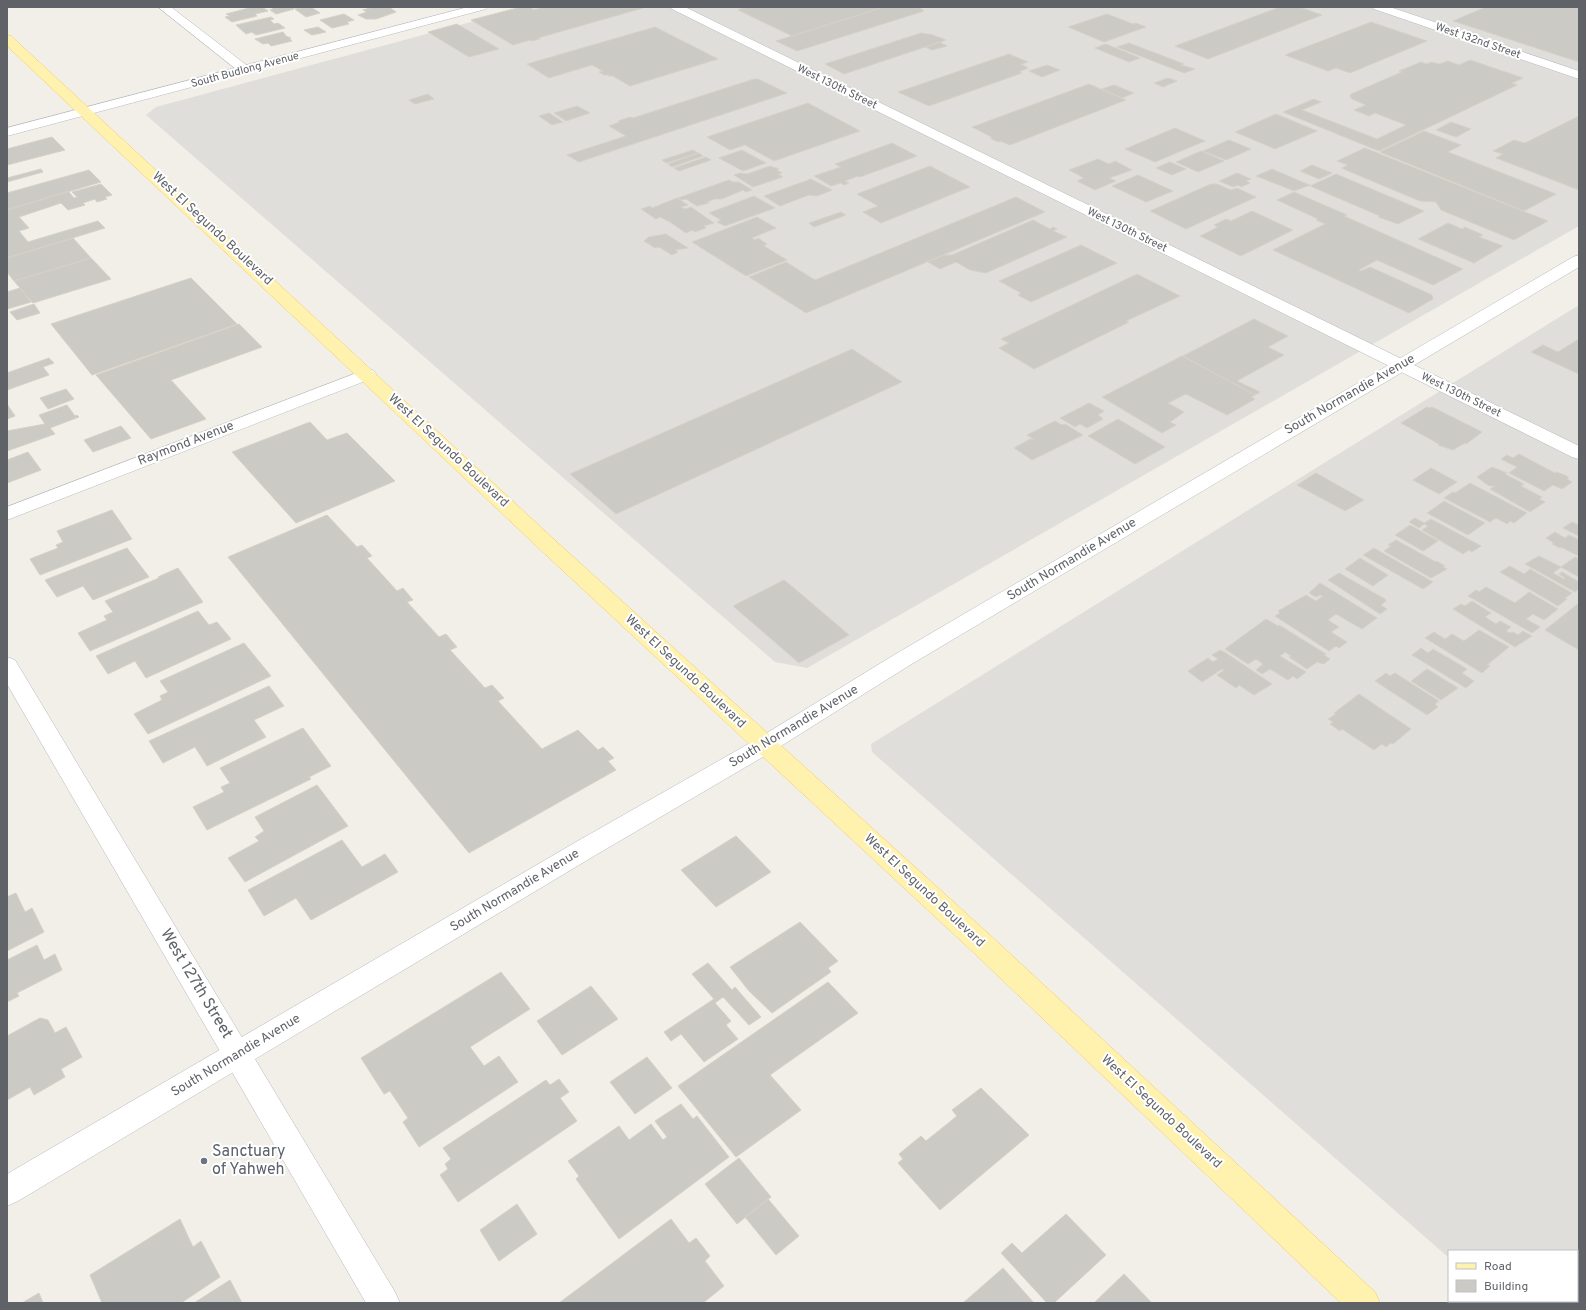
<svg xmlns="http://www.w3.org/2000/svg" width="1586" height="1310" viewBox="0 0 1586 1310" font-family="Overpass,sans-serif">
<rect width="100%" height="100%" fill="#f1efe8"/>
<path fill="#e0deda" d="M527,7H1579V226L807,668L775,662L146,115L156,107Z
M1579,305V1303H1500L1498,1301H1577V1251H1449V1258L872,752L871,744Z"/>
<path fill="#cccac5" stroke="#d6d1c6" d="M253,7H262L268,11L255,14L257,16L232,22L225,17L230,16L226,14Z
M271,7H294V9L276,14L270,10L273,9Z
M305,7H311L320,13L306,17L295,9Z
M368,7H389L396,12L376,19H366L358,15L367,12L363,10L370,8Z
M521,7H529L534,10L541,8L539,7L643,8L538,38L540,39L532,41L530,40L513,45L471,20Z
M746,7H884L792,36L738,10Z
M884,7H918L924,11L797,51L776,41Z
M1280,7H1299L1322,15L1208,59L1175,46Z
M1486,7H1579V62L1453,21Z
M344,14L354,20L347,22L349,24L332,28L320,20Z
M1107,14L1133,24L1136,23L1146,27L1104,42L1068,27Z
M271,17L274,19L270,20L274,24L278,23L285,28L256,35L252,32L246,34L236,25Z
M1371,22L1427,41L1350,73L1336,68L1328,71L1285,55Z
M457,24L499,49L469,57L428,32Z
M318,27L326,32L312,35L304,30Z
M655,27L718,59L630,86L613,76H608L610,75H604L599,72L603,71L592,65L549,78L527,64Z
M283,32L286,36L291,38H289L292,41L271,46L268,43L263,44L255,39Z
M921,33L933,35L946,40L844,74L825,64Z
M939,42L947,46L932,50L925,47Z
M1129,43L1184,64L1181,65L1195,69L1184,73L1117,47Z
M1106,44L1140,58L1129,62L1095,48Z
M1009,54L1028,62L1021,64L1028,68L1019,72L1022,73L929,106L898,92Z
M1470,60L1523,78L1512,83L1517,85L1379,151L1283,112L1314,99L1321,102L1302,110L1377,139L1406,125L1375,113L1369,116L1354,110L1366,105L1352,99L1350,96L1351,94L1402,72L1399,71L1421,62L1427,64L1431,62L1439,64L1448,61L1459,65Z
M1047,65L1060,70L1042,77L1029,71Z
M1168,78L1177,81L1163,87L1154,83Z
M754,79H758L787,93L579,162L567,155L626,136L609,126L620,122L618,121L630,117L633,118Z
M1089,84L1126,100L1010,145L1000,141L998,142L990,138L992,137L972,127Z
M1114,85L1134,93L1122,98L1102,89Z
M428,94L434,99L415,104L409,100Z
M808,103L860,131L774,161L745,145L730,150L707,137Z
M577,106L590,113L566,121L554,113Z
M549,113L563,122L552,125L539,116Z
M1276,114L1317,131L1275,149L1235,132Z
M1579,116V190L1496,158L1503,154L1493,151L1514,140L1525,143Z
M1451,122L1471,129L1456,137L1436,130Z
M1175,128L1205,141L1155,162L1125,149Z
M1424,131L1461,145L1448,152L1556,194L1524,211L1380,152Z
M52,137L65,150L7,165V149Z
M1229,140L1251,149L1226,160L1203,151Z
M892,143L917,156L860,177L858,176L845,181L849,183L844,185L841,183L831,186L814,176L841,167L835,164Z
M1365,148L1548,221L1514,240L1441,210L1436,202L1420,201L1348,171L1342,168L1348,165L1337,161Z
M693,150L698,153L666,163L662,160Z
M742,150L766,163L743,171L719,158Z
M1201,151L1224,161L1198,172L1176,162Z
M699,153L703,156L672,167L668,164Z
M706,157L711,160L679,171L674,168Z
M1098,159L1109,164L1115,161L1132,170L1109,178L1116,181L1095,190L1077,181L1084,178L1069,170Z
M1170,162L1186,169L1172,175L1156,168Z
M1312,165L1332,173L1319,179L1300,171Z
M770,166L779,169L777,170L782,173L778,174L783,177L753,187L734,175L740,173L747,174Z
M930,166L970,187L881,223L863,212L878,206L857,194Z
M41,169L43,172L7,182V178Z
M1272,169L1300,181L1310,185L1294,191L1256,176Z
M89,170L101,182L7,210V193Z
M1237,173L1251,179L1246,181L1250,183L1241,187L1238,185L1233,187L1219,181Z
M1336,174L1424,211L1398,224L1378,217L1380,216L1310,186Z
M1138,175L1149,180L1173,191L1146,202L1112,186Z
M811,179L832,190L817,196L809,195L780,206L764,196Z
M729,180L733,182H739L752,190L746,192L743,190L722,199H715L707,202L709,203L697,206L686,199L682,200L678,198Z
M101,184L112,195L105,197L107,199L97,202L95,199L83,203L85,205L68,210L61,203L19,217L29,228L19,231L28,242L98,221L105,228L7,258V210L68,191L74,198L77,197L72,192Z
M1211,184H1217L1231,190L1237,188L1256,197L1186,229L1150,211Z
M1294,192L1347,215L1344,216L1463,269L1433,285L1377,260L1359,270L1361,271L1370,267L1432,295L1433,299L1409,313L1273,250L1325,224L1316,220L1318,219L1277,200Z
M754,196L775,208L725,226L717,222L721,220L709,213Z
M1016,197L1045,212L806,313L749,277L786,262L815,280Z
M677,198L688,205L681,207L685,209L691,207L714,223L704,226L706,228L695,232L692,230L686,233L670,222L660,217L656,219L641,209L650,206L652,208Z
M1252,211L1293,230L1241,256L1200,236L1218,227L1214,225L1226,219L1231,221Z
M841,212L846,215L814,227L809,223Z
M757,217L776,228L752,238L755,240L758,238L767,244L764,246L787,260L746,276L692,242Z
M1033,220L1050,229L1053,227L1057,229L1053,231L1067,237L986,273L970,270L956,262L940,269L928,262L944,255H952Z
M1448,223L1462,229L1465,227L1483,235L1479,237L1503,246L1474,263L1418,239Z
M666,234L688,248L675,250L678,252L672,255L659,247L655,248L644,241L649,237Z
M73,238L91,258L14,281L7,272V258Z
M1081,245L1117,263L1031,302L1018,295L1021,293L999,281Z
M91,258L111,279L33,303L14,281Z
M1137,274L1180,296L1126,321L1129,322L1034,369L999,348L1009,343L1001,339Z
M191,278L237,324L92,375L51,324Z
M20,288L31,302L7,309V292Z
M34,304L40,313L17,320L10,312Z
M1254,319L1288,336L1268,347L1284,355L1237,381L1260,392L1255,395L1183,356Z
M239,324L262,347L171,380L206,419L151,439L96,375Z
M1579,339V374L1531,352L1543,345L1558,352Z
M852,349L902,382L616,514L570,474Z
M1182,356L1255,395L1251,397L1255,399L1227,415L1186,394L1168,403L1184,412L1170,422L1176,425L1162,433L1102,397Z
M49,358L54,363L43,367L49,375L7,390V373Z
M66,389L74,399L48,409L40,398Z
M1089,403L1104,411L1098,415L1103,419L1087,428L1080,424L1075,427L1060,418Z
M7,404L15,416L7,419Z
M67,405L75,416L77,415L79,417L50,428L55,434L7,451V431L45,424L39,415Z
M1427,407L1430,408L1432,407L1482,432L1466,444L1465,443L1453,450L1438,445L1439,444L1401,423Z
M1118,419L1165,447L1135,464L1088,436Z
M1055,421L1062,425L1065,424L1083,435L1032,460L1014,448L1030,439L1035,440L1027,435Z
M310,422L327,440L347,433L395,481L296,523L232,452Z
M121,426L131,438L93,452L84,440Z
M28,452L41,470L7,483V460Z
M1519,454L1555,473L1557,472L1569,477L1567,479L1572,482L1562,489L1553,485L1544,491L1509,473L1517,467L1501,459L1507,455L1513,458Z
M1492,467L1507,473L1505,474L1524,484L1521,486L1542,497L1539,499L1545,502L1530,512L1490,489L1495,486H1489L1477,477Z
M1431,468L1457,482L1439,494L1413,480Z
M1316,473L1364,500L1345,511L1297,485Z
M1470,483L1527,513L1514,523L1510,521L1507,524L1496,518L1490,522L1444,498L1453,492L1455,493Z
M1444,501L1485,523L1468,535L1427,513Z
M112,510L132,539L40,575L30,559L58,548L56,545L63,542L57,531Z
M327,515L357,547L362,545L372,556L367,558L397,591L403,588L413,600L407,602L439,637L446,634L457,647L450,650L485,688L492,685L504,698L498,701L542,749L578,730L598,750L603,747L614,758L608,761L616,770L469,853L228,557Z
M1415,518L1424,523L1431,519L1481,546L1472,552L1469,550L1463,554L1422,530L1428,526L1424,524L1419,528L1409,522Z
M1572,522L1579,525V536L1563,528Z
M1410,525L1438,541L1423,551L1395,535Z
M1555,532L1565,538L1569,535L1579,540V556L1561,547L1560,548L1552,544L1554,543L1546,538Z
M1396,540L1436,562L1437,561L1445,566L1443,567L1447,569L1431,578L1384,551L1391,546L1388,545Z
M127,548L149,577L93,600L83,586L57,597L45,580Z
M1374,548L1433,582L1423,589L1363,555Z
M1539,556L1561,567L1553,573L1564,579L1565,578L1559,574L1562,572L1579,582V589L1575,592L1525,564Z
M1575,557L1579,559V577L1561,567Z
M1360,558L1388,575L1373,586L1345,569Z
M1510,566L1524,574L1530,569L1572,593L1565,598L1567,599L1558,606L1500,572Z
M178,568L203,602L90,651L78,633L107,620L104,616L113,612L105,601L159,578L158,577Z
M1339,573L1385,599L1386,601L1381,605L1387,609L1380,614L1328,580Z
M784,580L794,588L849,635L799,663L733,606Z
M1320,583L1377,618L1362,629L1336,614L1328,620L1339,627L1331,632L1347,642L1339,648L1336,646L1329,651L1275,616L1280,613L1278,611L1306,595L1316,601L1323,596L1320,595L1316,597L1309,593Z
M1486,587L1515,603L1529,592L1558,609L1544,620L1533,614L1526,619L1540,627L1532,633L1468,596L1476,590L1479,592Z
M1472,601L1491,613L1485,617L1496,624L1500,621L1511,627L1506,631L1510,633L1513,632L1518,635L1523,631L1532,636L1515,647L1453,609L1461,604L1465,606Z
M1579,603V650L1545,630Z
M198,611L209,625L217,622L231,639L146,678L135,661L108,674L96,656Z
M1266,619L1278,626L1279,625L1326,654L1324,655L1330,659L1324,664L1317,662L1307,669L1289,657L1291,656L1285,652L1280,656L1306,672L1297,679L1293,676L1288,680L1270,669L1262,674L1256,670L1263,664L1256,659L1248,664L1225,649Z
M1479,630L1509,647L1487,665L1490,666L1482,673L1425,638L1434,632L1445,639L1452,634L1464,641Z
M244,643L271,676L148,734L134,714L162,700L160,696L168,692L160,681Z
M1421,648L1428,653L1433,649L1467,669L1462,673L1474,681L1466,688L1412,655Z
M1220,650L1226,653L1272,684L1254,695L1239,685L1236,688L1217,675L1224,670L1222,669L1202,682L1188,671L1208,658L1213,662L1218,659L1212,655Z
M1427,669L1458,688L1441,700L1411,681Z
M1386,673L1390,676L1395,673L1439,701L1435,704L1438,707L1427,715L1375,681Z
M269,686L284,706L254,720L266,737L207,766L195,747L163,763L149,741Z
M1359,694L1411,729L1393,744L1391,743L1386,747L1382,744L1374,750L1342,729L1340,731L1330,724L1333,722L1328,719L1336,714L1334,713Z
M303,728L331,766L309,777L311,779L207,830L193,807L224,792L221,787L230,783L220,768Z
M317,785L348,826L245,882L228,858L259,841L255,837L264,831L255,817Z
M736,836L771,872L716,907L681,870Z
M342,840L362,867L385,854L398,872L311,920L296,898L264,916L248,890Z
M16,893L25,912L32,908L44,932L7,951V897Z
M800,922L838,961L828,968L831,972L772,1013L749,991L730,967Z
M37,945L44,960L55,954L62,970L17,993L19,996L7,1002V960Z
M708,963L732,990L735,987L761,1017L749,1025L723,997L715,1003L731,1021L726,1025L738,1039L704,1062L681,1034L671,1041L664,1032L714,999L692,974Z
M501,972L530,1009L470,1047L484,1066L499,1056L518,1082L419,1147L403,1122L408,1118L390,1091L384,1094L361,1058Z
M828,982L858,1013L770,1075L801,1110L736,1157L678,1086Z
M591,986L618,1019L562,1055L537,1021Z
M40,1018L48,1020L55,1033L66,1027L82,1057L61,1069L65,1077L34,1095L30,1087L7,1100V1036Z
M647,1057L672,1088L635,1114L610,1082Z
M559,1079L569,1092L560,1098L577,1121L458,1202L440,1175L448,1169L445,1164L451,1159L443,1148L546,1080L550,1085Z
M981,1088L1029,1135L940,1210L898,1163L903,1159L899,1154L921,1136L926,1141L957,1116L952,1110Z
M681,1104L693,1119L697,1116L729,1157L619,1239L576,1179L579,1176L568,1161L619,1126L629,1140L651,1124L663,1140L667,1137L655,1121Z
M739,1158L771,1197L737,1224L705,1184Z
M768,1199L799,1236L776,1255L745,1217Z
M517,1204L537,1234L499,1261L480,1230Z
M1066,1214L1106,1255L1054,1303H1047L1001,1253L1012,1243L1022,1253Z
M180,1219L193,1247L201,1241L220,1277L181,1303H102L90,1275Z
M671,1219L689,1243L696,1238L710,1256L705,1261L724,1286L703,1303H559Z
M1003,1268L1034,1303H963Z
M1124,1274L1152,1303H1094Z
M230,1280L242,1303H194Z
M39,1293L43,1303H22Z"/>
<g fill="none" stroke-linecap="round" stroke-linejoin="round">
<defs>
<path id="street" d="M158,7H171L249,67L251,70L249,73H241Z
M670,7H685L1579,446V459L1572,457L672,9Z
M1372,7H1390L1579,71V79L1374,9Z
M367,369L373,370L376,374L373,378L7,520V507Z
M7,657L15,660L395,1292L400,1303H366L7,684Z"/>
<path id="secondary" d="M468,7H488L486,9L7,136V128Z
M1579,255V267L910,665L773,751L594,856L18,1201L7,1206V1174L576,842L757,739L894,655L1573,257Z"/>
<path id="primary" d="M7,35L11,36L559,544L991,936L1375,1292L1380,1303H1341L973,952L545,554L7,46Z"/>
</defs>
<use href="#street" stroke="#b5b8bc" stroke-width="1"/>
<use href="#secondary" stroke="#b6babf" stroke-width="1"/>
<use href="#primary" stroke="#f2c960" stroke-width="1"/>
<use href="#street" fill="#fff" fill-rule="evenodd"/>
<use href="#secondary" fill="#fff" fill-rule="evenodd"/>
<use href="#primary" fill="#fff2af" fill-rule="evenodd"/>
</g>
<circle fill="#6b7280" stroke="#fff" stroke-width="1.5" cx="204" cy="1161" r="4"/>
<g text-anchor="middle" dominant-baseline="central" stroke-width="4" stroke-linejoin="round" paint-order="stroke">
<g font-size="11" fill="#5f6368" stroke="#fff">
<text transform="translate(1478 41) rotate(19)">West 132nd Street</text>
<text transform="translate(245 70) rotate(-15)">South Budlong Avenue</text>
<text transform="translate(837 87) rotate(26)">West 130th Street</text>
<text transform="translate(1127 230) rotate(26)">West 130th Street</text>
<text transform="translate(1461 395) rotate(26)">West 130th Street</text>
</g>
<g font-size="13" fill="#5f6368" stroke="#fff">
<text transform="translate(212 229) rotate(43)">West El Segundo Boulevard</text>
<text transform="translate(1350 395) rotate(-30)">South Normandie Avenue</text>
<text transform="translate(186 444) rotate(-21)">Raymond Avenue</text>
<text transform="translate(448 451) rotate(43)">West El Segundo Boulevard</text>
<text transform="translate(1072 560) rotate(-31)">South Normandie Avenue</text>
<text transform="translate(685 672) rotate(43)">West El Segundo Boulevard</text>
<text transform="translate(794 727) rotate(-31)">South Normandie Avenue</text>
<text transform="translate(515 891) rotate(-31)">South Normandie Avenue</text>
<text transform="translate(924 891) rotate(43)">West El Segundo Boulevard</text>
<text transform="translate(236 1056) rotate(-31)">South Normandie Avenue</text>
<text transform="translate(1161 1112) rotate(43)">West El Segundo Boulevard</text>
</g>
<g font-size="16" fill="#5f6368" stroke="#fff">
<text transform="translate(196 984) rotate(59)">West 127th Street</text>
</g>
<g font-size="16" fill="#5b616d" stroke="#fff" text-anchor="start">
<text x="212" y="1152">Sanctuary<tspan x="212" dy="18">of Yahweh</tspan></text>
</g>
</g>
<rect width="1586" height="1310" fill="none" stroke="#5f6368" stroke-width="16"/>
<rect x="1448" y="1250" width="130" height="52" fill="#ffffff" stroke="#bfc1c3"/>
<rect x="1456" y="1263" width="20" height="6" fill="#fff2af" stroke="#bfc1c3"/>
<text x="1484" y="1270" font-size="12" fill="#5f6368">Road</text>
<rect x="1456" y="1280" width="20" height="12" fill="#cccac5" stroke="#bfc1c3"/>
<text x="1484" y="1290" font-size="12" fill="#5f6368">Building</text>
</svg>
